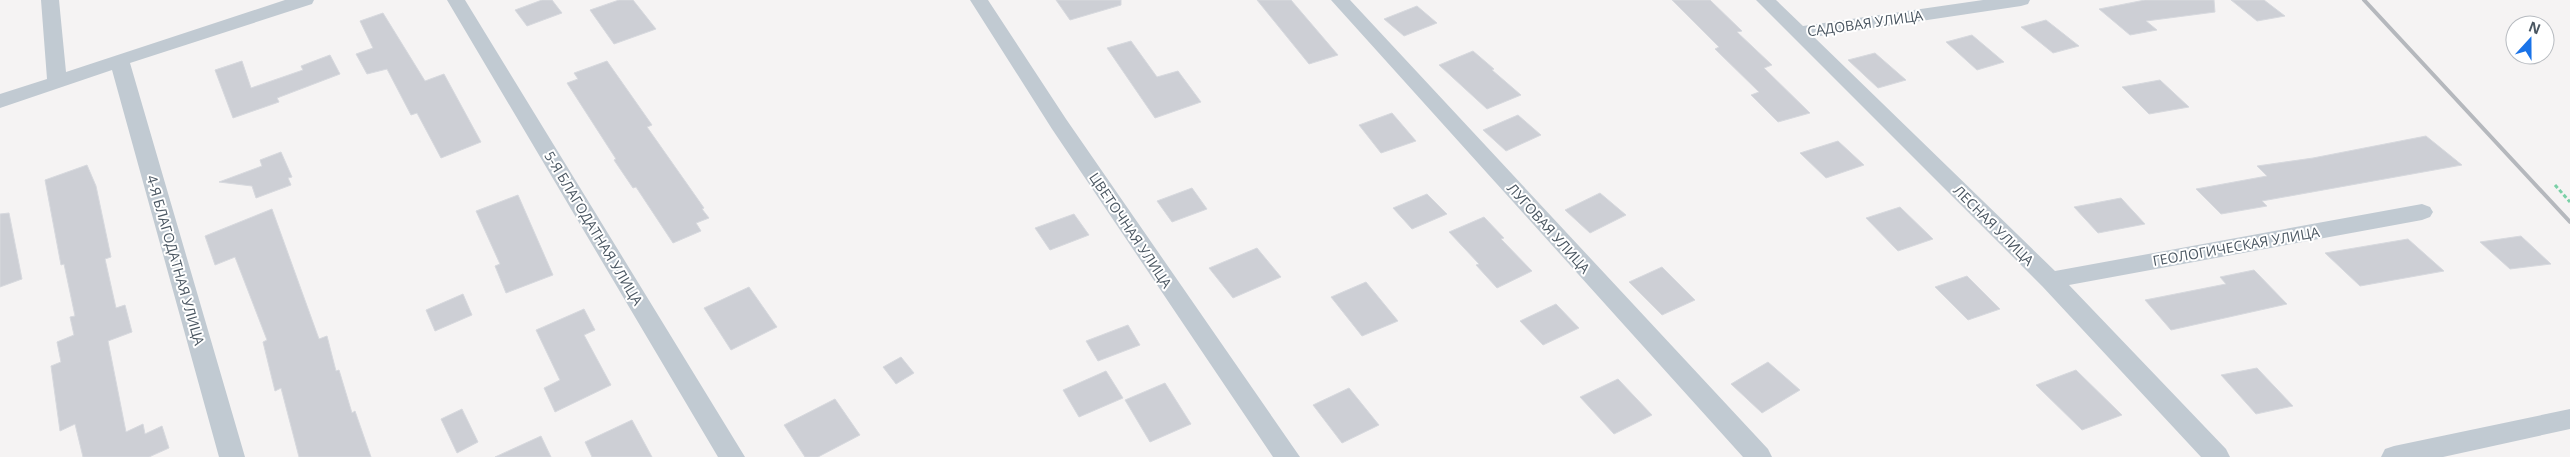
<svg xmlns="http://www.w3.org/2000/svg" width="2570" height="457" viewBox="0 0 2570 457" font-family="'Open Sans',sans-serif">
<rect width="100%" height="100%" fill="#f5f3f3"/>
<path fill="#cdcfd5" stroke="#d7d9de" d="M542,0H552L562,13L527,26L515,10Z
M619,0H633L656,29L614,44L590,10Z
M1056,0H1121V5L1070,20Z
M1257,0H1291L1338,55L1309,64Z
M1672,0H1710L1742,31L1737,32L1772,65L1764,68L1810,113L1778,122L1751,95L1759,92L1715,49L1719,47Z
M2145,0H2214L2215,12L2146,21L2157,30L2130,35L2099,9Z
M2231,0H2264L2285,16L2257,21Z
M1417,6L1437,23L1404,36L1384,19Z
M383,13L425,81L444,74L481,142L441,158L417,113L411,115L387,69L367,74L356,54L373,48L360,21Z
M2046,20L2079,46L2053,53L2021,27Z
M1972,35L2004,62L1977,70L1946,42Z
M1131,41L1157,77L1178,71L1201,102L1155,118L1107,48Z
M1473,51L1494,69L1492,70L1521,95L1487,109L1439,65Z
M1875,53L1906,80L1878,88L1848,60Z
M330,55L340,74L277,98L279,102L233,118L215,70L242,61L251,88L303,70L301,66Z
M607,61L652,125L647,127L704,208L702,209L709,218L696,223L701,231L673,243L636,187L633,188L614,160L616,159L567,83L578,79L574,73Z
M2160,80L2189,107L2149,114L2122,87Z
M1392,113L1416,141L1381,153L1359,125Z
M1518,115L1541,135L1506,151L1483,130Z
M2426,136L2462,165L2262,201L2267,206L2221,214L2196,189L2267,176L2257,166L2313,158Z
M1838,141L1864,165L1826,178L1800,153Z
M281,152L292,177L288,178L291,185L256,198L252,186L219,182L262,166L260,160Z
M87,165L96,186L111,257L105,259L116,308L125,305L132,332L108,341L126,432L143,424L145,434L162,426L169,448L149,457H83L75,424L60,431L51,366L61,362L57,342L74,335L70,317L75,316L64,264L61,265L45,180Z
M1192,188L1207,209L1172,222L1157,201Z
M1600,193L1626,215L1590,233L1565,210Z
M1427,194L1447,214L1412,229L1393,208Z
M518,195L553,275L506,293L495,266L500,264L476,211Z
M2121,198L2145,224L2098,233L2074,207Z
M1900,207L1933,239L1898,251L1866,218Z
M272,209L319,339L327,336L336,371L339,370L352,413L355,411L371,457H299L281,388L275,391L263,342L267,340L235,257L215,265L205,236Z
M9,213L22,279L0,287V214Z
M1074,214L1089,235L1050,250L1035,228Z
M1484,217L1504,238L1501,239L1532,271L1497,288L1476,265L1479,264L1449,232Z
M2521,236L2551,264L2510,269L2480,242Z
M2408,239L2444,271L2360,286L2325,253Z
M1257,248L1281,277L1233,298L1209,268Z
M1662,267L1695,300L1662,315L1629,282Z
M2254,270L2287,304L2171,330L2145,300L2226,284L2220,277Z
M1967,276L2000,309L1968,320L1935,287Z
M1366,282L1398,321L1362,336L1331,297Z
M749,287L777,327L731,350L704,308Z
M463,294L472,315L435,331L426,310Z
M1556,304L1579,328L1543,345L1520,321Z
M584,309L595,330L584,335L611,385L555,412L544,388L560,380L536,330Z
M1128,325L1140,345L1098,361L1086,341Z
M901,357L914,373L896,384L883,367Z
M1768,362L1800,390L1762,413L1731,384Z
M2257,368L2293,406L2256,414L2221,375Z
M2076,370L2122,415L2082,430L2036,385Z
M1106,371L1123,398L1079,417L1063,390Z
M1618,379L1652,415L1614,434L1580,397Z
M1165,383L1191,424L1150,442L1125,400Z
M1349,388L1379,425L1342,443L1313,405Z
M835,399L860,435L818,457H805L784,425Z
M462,409L478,442L457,453L441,419Z
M632,420L652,457H592L585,442Z
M541,436L551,457H495Z"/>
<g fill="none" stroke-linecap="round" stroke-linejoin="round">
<path stroke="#7ad0a6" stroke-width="3" stroke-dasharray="4 2.5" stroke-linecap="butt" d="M2555,185L2570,202"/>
<path fill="#c1cad2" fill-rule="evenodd" d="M41,0H59L66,72L285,0H314L312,4L130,63L245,457H219L112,70L0,108V94L47,79Z
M447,0H465L745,457H718Z
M970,0H988L1066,119L1300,457H1273L1052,129Z
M1331,0H1350L1768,449L1772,457H1743Z
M1756,0H1776L1803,26L1983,0H2030L2028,4L2021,6L1814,37L2055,271L2422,204L2430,207L2433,212L2430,217L2422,220L2069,285L2226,449L2230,457H2201L2042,286Z
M2570,409V429L2443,457H2381L2385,449L2394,446Z"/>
<path stroke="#b5b8bd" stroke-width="4" d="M2364,0L2570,222"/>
</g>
<g text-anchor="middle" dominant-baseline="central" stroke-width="4" stroke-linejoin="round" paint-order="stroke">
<g font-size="14" fill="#4a5661" stroke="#fff">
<text transform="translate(1865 23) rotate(-8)">САДОВАЯ УЛИЦА</text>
<text transform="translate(1994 225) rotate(45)">ЛЕСНАЯ УЛИЦА</text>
<text transform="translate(594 228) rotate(59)">5-Я БЛАГОДАТНАЯ УЛИЦА</text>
<text transform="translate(1549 228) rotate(48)">ЛУГОВАЯ УЛИЦА</text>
<text transform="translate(1131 230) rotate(56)">ЦВЕТОЧНАЯ УЛИЦА</text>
<text transform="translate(2236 246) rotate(-10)">ГЕОЛОГИЧЕСКАЯ УЛИЦА</text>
<text transform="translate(176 260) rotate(74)">4-Я БЛАГОДАТНАЯ УЛИЦА</text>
</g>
</g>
<g transform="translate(2530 40) rotate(21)"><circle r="24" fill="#ffffff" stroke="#b7bbc0"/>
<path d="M0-4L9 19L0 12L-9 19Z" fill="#1a73e8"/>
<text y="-8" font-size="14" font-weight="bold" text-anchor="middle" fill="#4a5661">N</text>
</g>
</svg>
